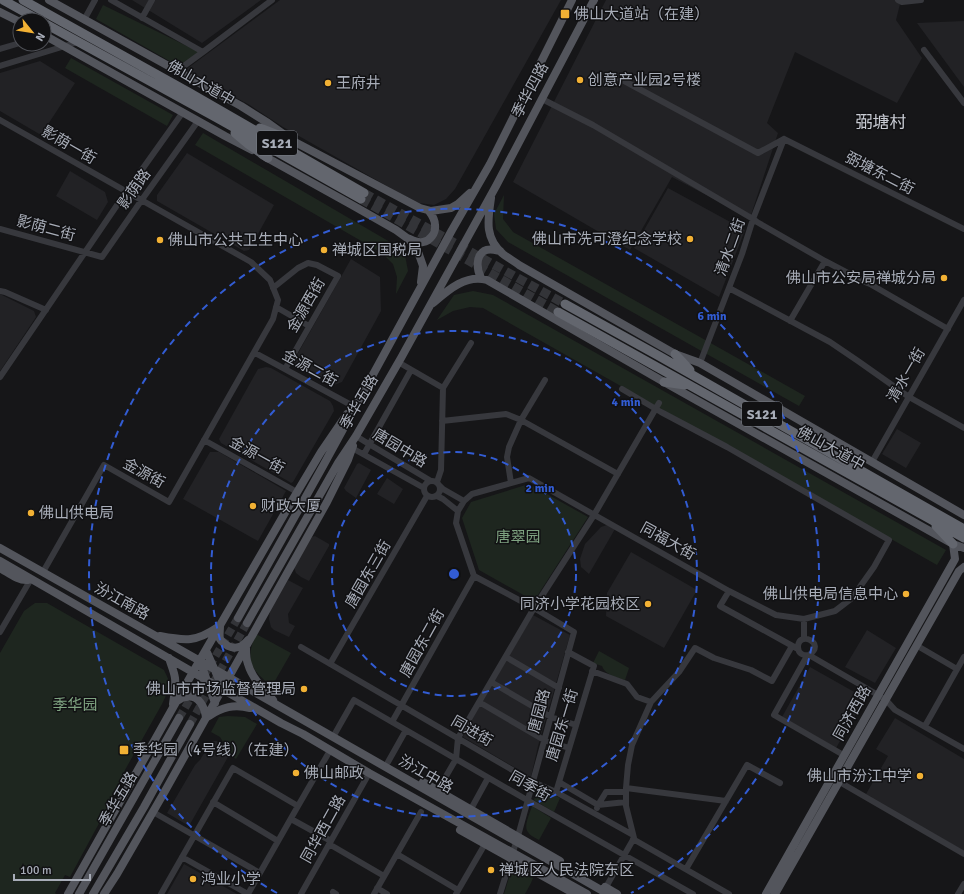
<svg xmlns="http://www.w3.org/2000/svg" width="964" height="894" viewBox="0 0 964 894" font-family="Signika,'Noto Sans SC',sans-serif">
<rect width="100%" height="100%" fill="#161618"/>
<path fill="#222225" d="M132,0H261L202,43Z
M280,0H561L455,189L446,199L434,205L419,203L401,194L283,127L248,104L184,71Z
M606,0H901L896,20L922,58L897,103L795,52L767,123L778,133L750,218L672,177L630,250L513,182Z
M964,21V87L917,23Z
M40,61L75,83L41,135L0,111V73Z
M187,153L274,205L249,250L244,251L157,201V195Z
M70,171L105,192L108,202L97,220L56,196Z
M668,188L745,230L719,297L634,248Z
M351,259L380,277L381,311L342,382L331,386L292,366L293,362Z
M0,294L34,311L36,317L0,371Z
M266,367L271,368L330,401L333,406L334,411L293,482L291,483L288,481L221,443L219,439L258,369Z
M897,429L921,443L906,468L882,454Z
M210,452H219L286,491L258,541L183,499Z
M359,463L371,470L356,498L346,491L344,488L357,464Z
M387,478L403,489L394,504L377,494Z
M607,525L615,529L589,574L581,567L580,559L585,544L601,527Z
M315,536L329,544V546L309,581L301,577L296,573L294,567L312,537Z
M631,552L697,590L664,648L606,616L607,593Z
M288,580L303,588L288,614L289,623L295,626L289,637L274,630L271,627L269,619L270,610Z
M533,615L570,635L538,746L531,777L463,737L464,733Z
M867,630L896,648L875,683L845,667Z
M810,667L865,698L836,748L782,717Z
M895,718L964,759V851L866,794L888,756L876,749Z
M213,741H217L228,757L189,826L167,813L195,765L200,760L209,745Z
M184,864L237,894H167Z"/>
<path fill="#1e261f" d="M103,5L199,52L180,67L96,19Z
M71,58L173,115L167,126L65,68Z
M203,133L390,242L405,255L408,271L396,294L397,277L393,264L382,253L195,145Z
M504,195L503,219L513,232L805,396L799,406L508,242L496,229L494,214Z
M473,291L493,295L946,550L937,565L483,308L470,307L453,311L437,320L454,295Z
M529,484L588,517L534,601L479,570L462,518L471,502Z
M35,603H47L164,670L170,683V687L162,704L125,770L110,803L70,877L65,875L55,893L56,894H0V653L24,611Z
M256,634L291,653L272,686C250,670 245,659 256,634Z
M599,651L629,668L625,680C616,677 605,675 602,666L593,663Z
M228,716L245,717L257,724L236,759L232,756L220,737L211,732L219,717Z
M538,787L560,798L554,812L534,800Z
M532,806L551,818L539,840C536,838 530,836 528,832C523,827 530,813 532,806Z
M514,868C520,868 530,873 533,878L531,883L525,894H504L511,871Z"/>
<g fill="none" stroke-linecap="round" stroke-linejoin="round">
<path stroke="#333438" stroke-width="8" stroke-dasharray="8 4" stroke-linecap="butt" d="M179,718L238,618
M190,724L247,623"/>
<path stroke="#333438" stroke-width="9" stroke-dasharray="9 4.5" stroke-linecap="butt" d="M364,193L565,304
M361,199L558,312"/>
<path stroke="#37383d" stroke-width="6" d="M111,0L203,52L272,0
M898,0L902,2L921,0
M142,18L152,0
M84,20L95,0
M0,49L20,43
M924,50L964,103
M0,66L78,42
M177,71L203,52
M615,76L758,153L784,139
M542,99L593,125L753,219L757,222L825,261L865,282L870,284L948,329
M0,120L251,262L270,280L278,300L273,319L169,502L104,465L43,572
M784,139L964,229
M0,229L102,257L141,201L198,121
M273,288L298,268L308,263L317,265L338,276L285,369
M729,288L830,342L858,361L909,397L964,428
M0,291L5,292L46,310
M276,307L309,326
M790,321L825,261
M255,353L353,406
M398,362L443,388
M700,363L742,254L753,219L784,139
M0,377L126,192L183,112
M622,389L661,412L727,447L889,540L874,567L852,598L835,611L804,619L776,615L729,591
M442,421L506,414L521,420L618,474
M356,436L364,441L431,481
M204,440L297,492
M352,448L424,488
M364,454L411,370
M872,462L964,300
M424 489a8 8 0 1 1 16 0a8 8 0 1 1-16 0Z
M437,482L441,470L443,388L471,343
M511,483L507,457L509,447L521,420L545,380
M440,486L443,489L464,501
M437,496L443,499L458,511
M804,619V639
M0,632L31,579
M301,647L533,782L556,792L633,835
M921,648L957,669
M809,655C827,643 798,630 798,647C798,654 804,656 809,655L878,695L886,700L895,710L964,749
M807,656L774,715L840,753
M506,657L559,688
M330,664L427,496
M592,671L627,684L637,697L651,702
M491,682L551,717L576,725
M479,702L544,740L569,748
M392,722L474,576
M925,726L964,657
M333,737L354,700L527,800L693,894
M388,762L406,730
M559,782L598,805L606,792H626
M843,784L964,854
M626,788L726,801
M438,790L456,759L458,738L534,608L594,515L659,403
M556,792L594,666L568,652
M213,802L278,841
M298,806L328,754
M597,808L598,805L626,802
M471,809L488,778
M153,812L260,873
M291,819L331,841
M633,839L729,894
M329,844L384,876
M397,854L458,890
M182,857L248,894
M686,869L747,765L780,783
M606,887L634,838L626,806V788L628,765L632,745L651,702L679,672L695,648L714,658L751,670L772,681L792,646
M377,888L387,894
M333,892L336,894
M161,894L233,768L298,806L248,894
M301,894L367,777
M374,894L421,812
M456,894L485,844
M500,894L518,836L574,632L534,608L474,576L456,523L458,511L464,501L472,494L529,478L729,591L720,606L798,649
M958,894L964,884"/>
<path stroke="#53555c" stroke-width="8" d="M49,0L241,106L268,123L293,141L420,208L431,211L451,208L458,204L470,193
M0,12L20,22
M44,35L225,136L252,150
M262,155L352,205L396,230L407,238L416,246L423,266L421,282
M491,198C488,219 484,238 503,254C508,258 514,261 519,265L675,354L700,363L964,515
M410,239C414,241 418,243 423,242C430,241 436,233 435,225C435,220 432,215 429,211
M481,278C477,270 475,257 484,251C489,248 495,250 500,251
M433,303C448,290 466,274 487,280L664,382L953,544L964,548
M0,548L200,661L608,894
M0,561L281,723L303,734L369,773L587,894
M0,568C9,573 18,581 28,580
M238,618L323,466L452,230L490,164L572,0
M247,623L338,463L356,436L401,358L496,186L594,0
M220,626C220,631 219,635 220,639C222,642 225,644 228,646C236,650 242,647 248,640
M160,636C186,641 196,642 218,627
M246,648C246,653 246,659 248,664C252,678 263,689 273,700
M206,650L223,689
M169,658C171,665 174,671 175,678C176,687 174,695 173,704
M200,661L215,703
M177,701C179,700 182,697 186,697C199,694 205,708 206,718
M209,716C222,707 234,704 250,708
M423,782L560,861
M460,830L575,894
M605,887L617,894
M68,894L193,672L293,499L321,452L347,414
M79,894L179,718
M93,894L144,807L190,724
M104,894L117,874L165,791L327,502L348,460L353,446
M766,894L955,559L953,544
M775,894L959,571L964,567"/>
<path stroke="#63666e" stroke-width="9" d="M3,0L39,20
M23,0L190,93L364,193
M44,23L217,118L361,199
M260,128L293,141
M235,133L248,144L268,158
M565,304L659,356L964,529
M558,312L964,538
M675,354L690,370
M664,382L685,385
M936,526L953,544"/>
</g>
<g fill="none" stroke="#325cd3" stroke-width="2" stroke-dasharray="7 5">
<circle cx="454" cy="574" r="122"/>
<circle cx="454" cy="574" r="243"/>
<path d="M277 893A365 365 0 1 1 631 893"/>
</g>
<g fill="#f2b134" stroke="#111113" stroke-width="1.5">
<rect x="560" y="9" width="10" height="10" rx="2"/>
<circle cx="580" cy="80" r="4"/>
<circle cx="328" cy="83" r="4"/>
<circle cx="690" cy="239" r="4"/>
<circle cx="160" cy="240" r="4"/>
<circle cx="324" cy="250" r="4"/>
<circle cx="944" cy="278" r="4"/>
<circle cx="253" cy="506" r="4"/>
<circle cx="31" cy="513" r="4"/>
<circle cx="906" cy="594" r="4"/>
<circle cx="648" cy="604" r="4"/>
<circle cx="304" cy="689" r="4"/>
<rect x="119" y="745" width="10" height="10" rx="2"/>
<circle cx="296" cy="773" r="4"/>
<circle cx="920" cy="776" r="4"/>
<circle cx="491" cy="870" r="4"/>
<circle cx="193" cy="879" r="4"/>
</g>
<g text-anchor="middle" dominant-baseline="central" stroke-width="3" stroke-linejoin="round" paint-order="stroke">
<g fill="#111113" stroke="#7b7e86" stroke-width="1">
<rect x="257" y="131" width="40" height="24" rx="3"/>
<rect x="742" y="402" width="40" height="24" rx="3"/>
</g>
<g font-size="14" font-weight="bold" fill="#a8adb8">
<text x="277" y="143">S121</text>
<text x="762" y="414">S121</text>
</g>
<g font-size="15" fill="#a8adb8" stroke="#111113" text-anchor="start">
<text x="574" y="14">佛山大道站（在建）</text>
<text x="588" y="80">创意产业园2号楼</text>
<text x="336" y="83">王府井</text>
<text x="682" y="239" text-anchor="end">佛山市冼可澄纪念学校</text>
<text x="168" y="240">佛山市公共卫生中心</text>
<text x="332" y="250">禅城区国税局</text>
<text x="936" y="278" text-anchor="end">佛山市公安局禅城分局</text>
<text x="261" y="506">财政大厦</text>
<text x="39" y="513">佛山供电局</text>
<text x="898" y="594" text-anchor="end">佛山供电局信息中心</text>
<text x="640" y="604" text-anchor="end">同济小学花园校区</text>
<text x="296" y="689" text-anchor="end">佛山市市场监督管理局</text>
<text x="133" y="750">季华园（4号线）（在建）</text>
<text x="304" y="773">佛山邮政</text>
<text x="912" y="776" text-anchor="end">佛山市汾江中学</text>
<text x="499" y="870">禅城区人民法院东区</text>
<text x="201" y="879">鸿业小学</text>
</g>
<g font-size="15" fill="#a8adb8" stroke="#111113">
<text transform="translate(201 83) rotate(30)">佛山大道中</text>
<text transform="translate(530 90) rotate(-62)">季华四路</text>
<text transform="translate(69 145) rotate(30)">影荫一街</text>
<text transform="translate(880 173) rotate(27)">弼塘东二街</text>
<text transform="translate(134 189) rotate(-55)">影荫路</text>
<text transform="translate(46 228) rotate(15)">影荫二街</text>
<text transform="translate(730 247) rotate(-70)">清水二街</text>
<text transform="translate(306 305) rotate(-60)">金源西街</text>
<text transform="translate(310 368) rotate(29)">金源二街</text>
<text transform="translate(906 375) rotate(-60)">清水一街</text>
<text transform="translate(359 402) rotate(-60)">季华五路</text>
<text transform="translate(400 448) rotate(31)">唐园中路</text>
<text transform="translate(831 448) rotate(29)">佛山大道中</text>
<text transform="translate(257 455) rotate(29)">金源一街</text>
<text transform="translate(144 473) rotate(29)">金源街</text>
<text transform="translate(668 541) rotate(29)">同福大街</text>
<text transform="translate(368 574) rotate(-60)">唐园东三街</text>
<text transform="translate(122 601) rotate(29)">汾江南路</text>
<text transform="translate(422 643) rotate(-61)">唐园东二街</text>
<text transform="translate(539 711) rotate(-75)">唐园路</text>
<text transform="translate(852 713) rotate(-61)">同济西路</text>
<text transform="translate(562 725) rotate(-73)">唐园东一街</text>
<text transform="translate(472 731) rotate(30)">同进街</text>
<text transform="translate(426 774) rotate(30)">汾江中路</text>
<text transform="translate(530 786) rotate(30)">同季街</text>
<text transform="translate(118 799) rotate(-60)">季华五路</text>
<text transform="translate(323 829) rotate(-61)">同华西二路</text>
</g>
<g font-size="15" fill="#7fa381" stroke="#111113">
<text x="518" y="537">唐翠园</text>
<text x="75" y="705">季华园</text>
</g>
<g font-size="17" fill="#c9ccd4" stroke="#111113">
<text x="881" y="122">弼塘村</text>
</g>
</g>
<circle cx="454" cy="574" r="6" fill="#325cd3" stroke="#111113" stroke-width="2"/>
<g font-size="12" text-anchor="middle" font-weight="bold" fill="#325cd3" stroke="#111113" stroke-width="3" stroke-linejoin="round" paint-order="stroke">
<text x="712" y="320">6 min</text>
<text x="626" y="406">4 min</text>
<text x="540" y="492">2 min</text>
</g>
<g transform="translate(32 32) rotate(120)"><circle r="19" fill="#111113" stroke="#4d4f55"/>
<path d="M0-3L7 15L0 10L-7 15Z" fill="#f2b134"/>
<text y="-6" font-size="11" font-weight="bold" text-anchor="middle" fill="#a8adb8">N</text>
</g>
<path d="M14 874v6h76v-6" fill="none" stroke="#a8adb8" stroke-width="2"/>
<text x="20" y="874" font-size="12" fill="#a8adb8" stroke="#111113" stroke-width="3" paint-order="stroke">100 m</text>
</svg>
